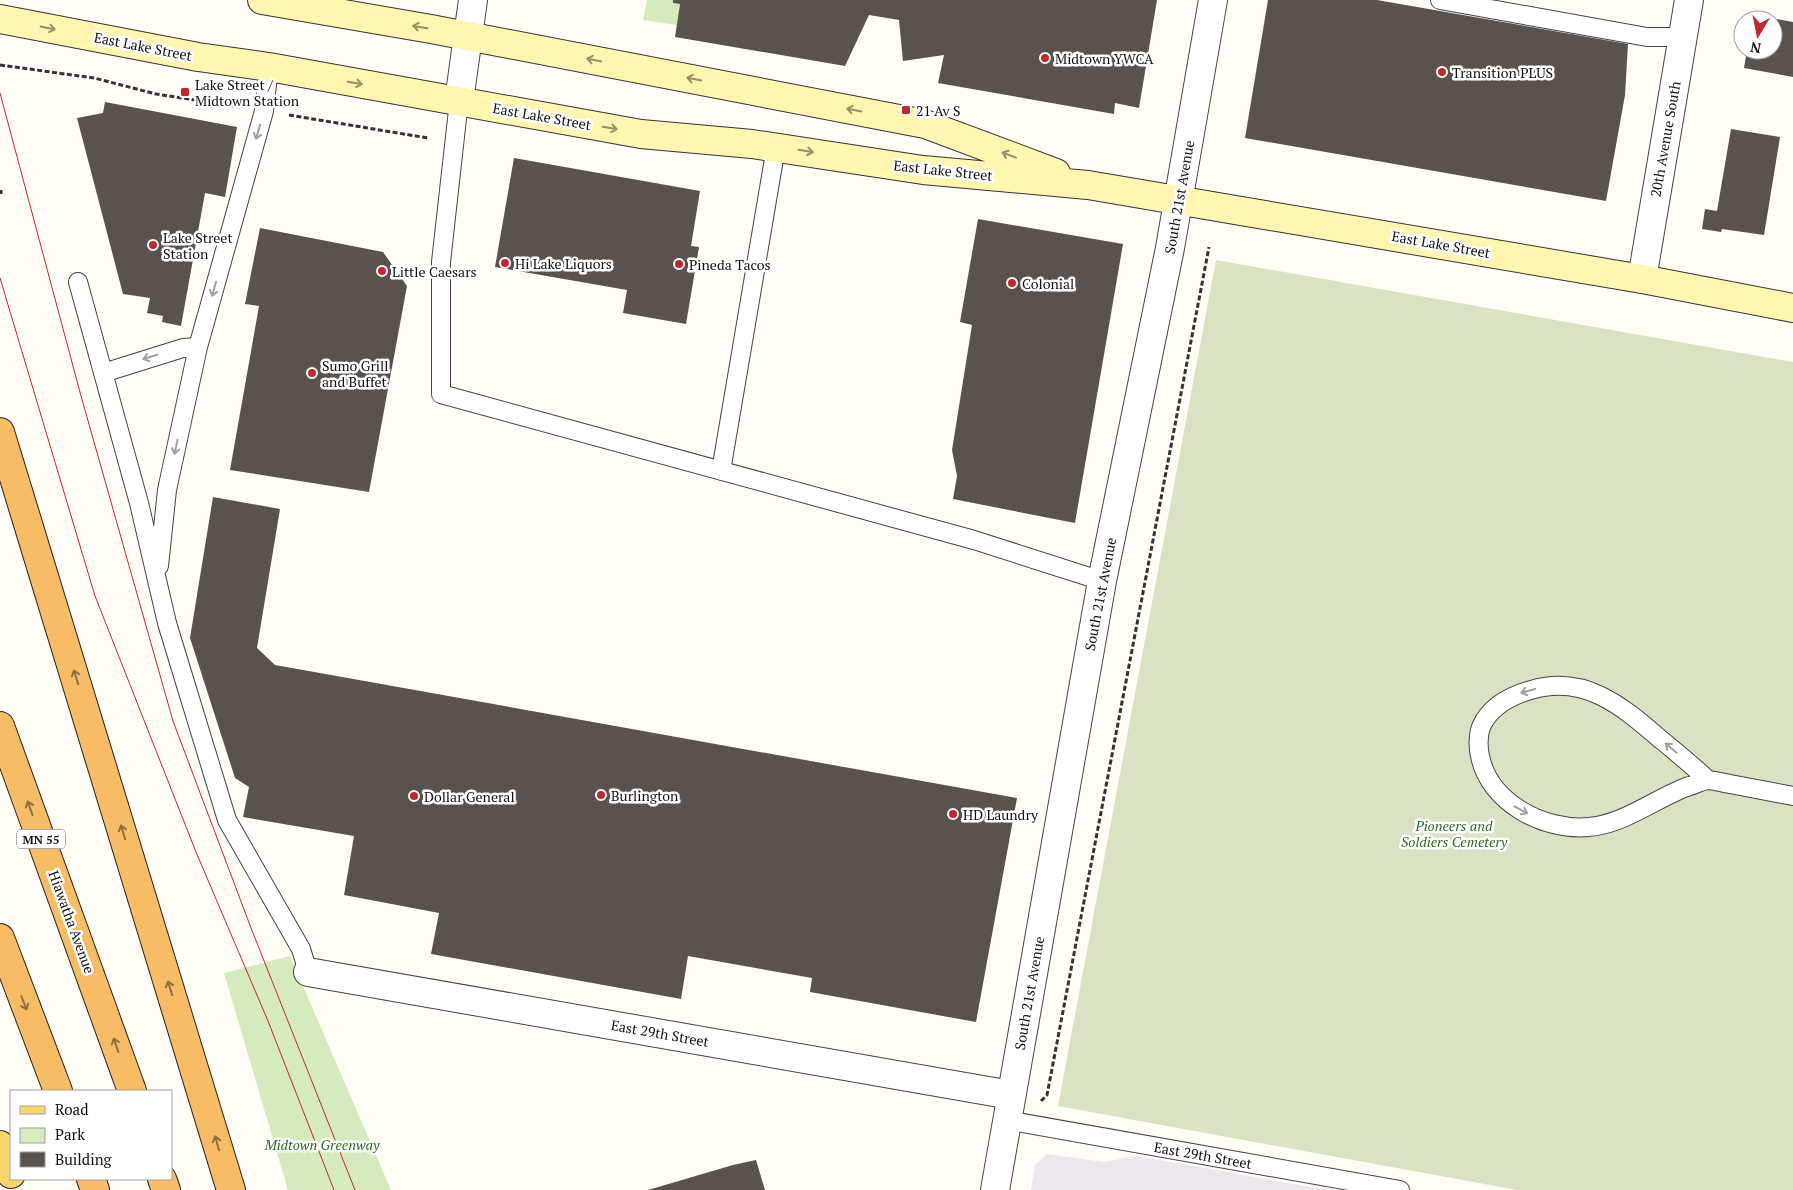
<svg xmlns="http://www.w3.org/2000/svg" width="1793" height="1190" viewBox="0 0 1793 1190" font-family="'PT Serif',serif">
<rect width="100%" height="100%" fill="#fffdf5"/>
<path fill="#eee6ef" d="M1047,1154L1104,1162L1137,1156L1328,1190H1031L1035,1165Z"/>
<path fill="#d5ebbd" d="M647,0H673V3L680,4L677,25L643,20Z
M290,956L391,1190H288L224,973Z"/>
<path fill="#d9e3c4" d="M1216,260L1793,362V1190H1517L1058,1106Z"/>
<path fill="#5a524d" d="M673,0H1157L1139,108L1115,103L1114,114L938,83L944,55L903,61L899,20L869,15L845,66L675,37L680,4L673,3Z
M1268,0H1377L1628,44L1625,95L1606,201L1245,138Z
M1754,15L1793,22V77L1744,68L1747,50H1773V20H1753Z
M105,102L237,127L225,197L205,193L181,326L162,322L163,316L147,313L150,298L123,294L77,118L103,113Z
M1731,129L1780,137L1764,235L1722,229L1721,232L1702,229L1705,209L1717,211Z
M514,158L700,191L691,246L699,247L686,324L623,313L627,290L495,267Z
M978,219L1123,244L1075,523L953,499L957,476L952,450L972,325L960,322Z
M260,228L383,252L407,286L369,492L230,470L259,306L245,304Z
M213,497L280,509L257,648L275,665L1017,798L976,1022L810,992L812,978L688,956L681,999L431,954L439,913L344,895L354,836L243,817L249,787L235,778L190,638Z
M756,1160L765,1190H648L733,1165Z"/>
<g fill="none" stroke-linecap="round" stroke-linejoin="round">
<defs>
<path id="service" d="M1440,0L1647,37H1683
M459,101L441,262V394L974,540L1102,581
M78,282L139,503L167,623L227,820L301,949L308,972
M103,373L183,348L198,347
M721,471L776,147
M159,566L167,490L198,347L264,111L269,67
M1708,780C1692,765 1676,752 1659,738C1622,706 1584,674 1531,690C1510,696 1490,706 1481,727C1478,735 1478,748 1480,756C1489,802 1543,831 1588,827C1623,825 1656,798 1689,786C1695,785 1701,781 1707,780C1714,780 1723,783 1730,784C1751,788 1772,792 1793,796
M1006,1120L1400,1190"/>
<path id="minor" d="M459,101L473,0
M1642,279L1689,0
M308,972L1011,1095"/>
<path id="tertiary" d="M995,1190L1102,581L1170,248L1213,0"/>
<path id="secondary" d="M262,0L431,29L925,124L1056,173
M0,19L198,57L269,67L641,134L752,144L923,170L1088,185L1642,279L1793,308"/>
<path id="primary" d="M0,1145L11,1174"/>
<path id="trunk" d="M0,432L231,1190
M0,726L132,1091
M0,938L58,1091
M91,1179L95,1190
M162,1179L166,1190"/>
</defs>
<use href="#service" stroke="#444" stroke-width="20"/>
<use href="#minor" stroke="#444" stroke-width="30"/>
<use href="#tertiary" stroke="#444" stroke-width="30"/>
<use href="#secondary" stroke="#333" stroke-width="30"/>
<use href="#primary" stroke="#222" stroke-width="30"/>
<use href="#trunk" stroke="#222" stroke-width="30"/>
<path stroke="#333" stroke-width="3" stroke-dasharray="5 2.5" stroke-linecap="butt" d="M0,65L94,78L156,94L240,107
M289,115L428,138
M1,190V194
M1041,1101L1047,1095L1209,247"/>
<use href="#service" stroke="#fff" stroke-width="18"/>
<use href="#minor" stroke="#fff" stroke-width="28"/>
<use href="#tertiary" stroke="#fff" stroke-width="28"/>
<use href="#secondary" stroke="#fff6b0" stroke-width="28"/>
<use href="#primary" stroke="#f9d66b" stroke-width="28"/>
<use href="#trunk" stroke="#f7bc64" stroke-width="28"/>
<path stroke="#c4262e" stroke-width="1" d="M0,93L81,396L173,721L251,928L355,1190
M0,278L95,596L196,852L268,1021L334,1190"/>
</g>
<defs><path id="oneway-shaft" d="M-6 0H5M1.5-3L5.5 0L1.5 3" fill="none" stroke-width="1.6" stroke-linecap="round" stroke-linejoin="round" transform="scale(1.25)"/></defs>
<g stroke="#948f68">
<use href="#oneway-shaft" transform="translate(420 27) rotate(-170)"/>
<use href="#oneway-shaft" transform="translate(48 28) rotate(11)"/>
<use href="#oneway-shaft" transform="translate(594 60) rotate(-169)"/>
<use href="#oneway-shaft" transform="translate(694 79) rotate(-169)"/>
<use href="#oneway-shaft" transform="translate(355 83) rotate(10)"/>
<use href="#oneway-shaft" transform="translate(854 110) rotate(-169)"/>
<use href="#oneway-shaft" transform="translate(610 128) rotate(10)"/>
<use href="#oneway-shaft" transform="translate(806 151) rotate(9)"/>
<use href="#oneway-shaft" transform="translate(1009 155) rotate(-159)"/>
</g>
<g stroke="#a0a0a0">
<use href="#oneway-shaft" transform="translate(258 132) rotate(106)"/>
<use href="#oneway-shaft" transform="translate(214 289) rotate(106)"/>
<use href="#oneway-shaft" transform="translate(150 357) rotate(163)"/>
<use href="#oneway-shaft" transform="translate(176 447) rotate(102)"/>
<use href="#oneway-shaft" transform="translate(1528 691) rotate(164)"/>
<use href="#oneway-shaft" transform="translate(1671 748) rotate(-140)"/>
<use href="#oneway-shaft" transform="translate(1521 810) rotate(28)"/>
</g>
<g stroke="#906f3f">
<use href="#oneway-shaft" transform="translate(76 677) rotate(-107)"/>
<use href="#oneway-shaft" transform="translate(30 808) rotate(-110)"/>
<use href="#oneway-shaft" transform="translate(123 832) rotate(-107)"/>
<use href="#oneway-shaft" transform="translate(170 988) rotate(-107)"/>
<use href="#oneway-shaft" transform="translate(24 1003) rotate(69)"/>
<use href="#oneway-shaft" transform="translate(116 1045) rotate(-109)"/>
<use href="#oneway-shaft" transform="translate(217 1143) rotate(-106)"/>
</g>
<g fill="#c4262e" stroke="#fff" stroke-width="2">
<circle cx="1045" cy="58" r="5"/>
<circle cx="1442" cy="72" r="5"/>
<rect x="180" y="87" width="10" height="10" rx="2.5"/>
<rect x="901" y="105" width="10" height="10" rx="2.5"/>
<circle cx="153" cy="245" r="5"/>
<circle cx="505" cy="263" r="5"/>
<circle cx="679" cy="264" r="5"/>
<circle cx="382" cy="271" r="5"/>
<circle cx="1012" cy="283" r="5"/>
<circle cx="312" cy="373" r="5"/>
<circle cx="601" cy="795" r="5"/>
<circle cx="414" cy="796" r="5"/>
<circle cx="953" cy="814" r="5"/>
</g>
<g text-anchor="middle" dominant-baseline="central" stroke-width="5" stroke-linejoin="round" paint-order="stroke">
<rect fill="#fff" stroke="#585858" stroke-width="1" x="17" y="829.5" width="48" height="19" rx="4"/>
<g font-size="12" font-weight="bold" fill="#111">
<text x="41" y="839">MN 55</text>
</g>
<g font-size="14" fill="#111" stroke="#fff">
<text transform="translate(143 46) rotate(11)">East Lake Street</text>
<text transform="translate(542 116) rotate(10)">East Lake Street</text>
<text transform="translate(1665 139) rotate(-80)">20th Avenue South</text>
<text transform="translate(943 170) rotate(6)">East Lake Street</text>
<text transform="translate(1179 197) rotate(-80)">South 21st Avenue</text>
<text transform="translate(1441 244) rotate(10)">East Lake Street</text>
<text transform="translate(1100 594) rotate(-79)">South 21st Avenue</text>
<text transform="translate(72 922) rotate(70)">Hiawatha Avenue</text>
<text transform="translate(1029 993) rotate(-80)">South 21st Avenue</text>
<text transform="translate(660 1033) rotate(10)">East 29th Street</text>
<text transform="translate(1203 1155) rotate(10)">East 29th Street</text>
</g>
<g font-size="14" fill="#111" stroke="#fff" text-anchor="start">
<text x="1055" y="58">Midtown YWCA</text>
<text x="1452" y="72">Transition PLUS</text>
<text x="195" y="84">Lake Street /<tspan x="195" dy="16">Midtown Station</tspan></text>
<text x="916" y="110">21 Av S</text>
<text x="163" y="237">Lake Street<tspan x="163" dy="16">Station</tspan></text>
<text x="515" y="263">Hi Lake Liquors</text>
<text x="689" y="264">Pineda Tacos</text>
<text x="392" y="271">Little Caesars</text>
<text x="1022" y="283">Colonial</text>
<text x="322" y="365">Sumo Grill<tspan x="322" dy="16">and Buffet</tspan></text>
<text x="611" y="795">Burlington</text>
<text x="424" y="796">Dollar General</text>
<text x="963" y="814">HD Laundry</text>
</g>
<g font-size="14" font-style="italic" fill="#2f6b1f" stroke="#fff">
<text x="1454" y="825">Pioneers and<tspan x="1454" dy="16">Soldiers Cemetery</tspan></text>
<text x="322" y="1144">Midtown Greenway</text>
</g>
</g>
<rect x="10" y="1090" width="162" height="90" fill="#ffffff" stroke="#a0a0a0"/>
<rect x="20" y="1106" width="25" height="8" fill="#f9d66b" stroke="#a0a0a0"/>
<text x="55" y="1115" font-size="15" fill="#111111">Road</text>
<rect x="20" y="1128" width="25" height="15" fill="#d5ebbd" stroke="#a0a0a0"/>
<text x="55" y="1140" font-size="15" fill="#111111">Park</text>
<rect x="20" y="1152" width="25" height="15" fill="#5a524d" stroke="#a0a0a0"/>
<text x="55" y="1165" font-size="15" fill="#111111">Building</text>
<g transform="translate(1758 35) rotate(190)"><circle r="24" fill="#ffffff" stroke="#a0a0a0"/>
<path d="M0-4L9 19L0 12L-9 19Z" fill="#c4262e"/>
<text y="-8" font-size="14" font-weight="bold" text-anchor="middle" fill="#111111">N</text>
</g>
</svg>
